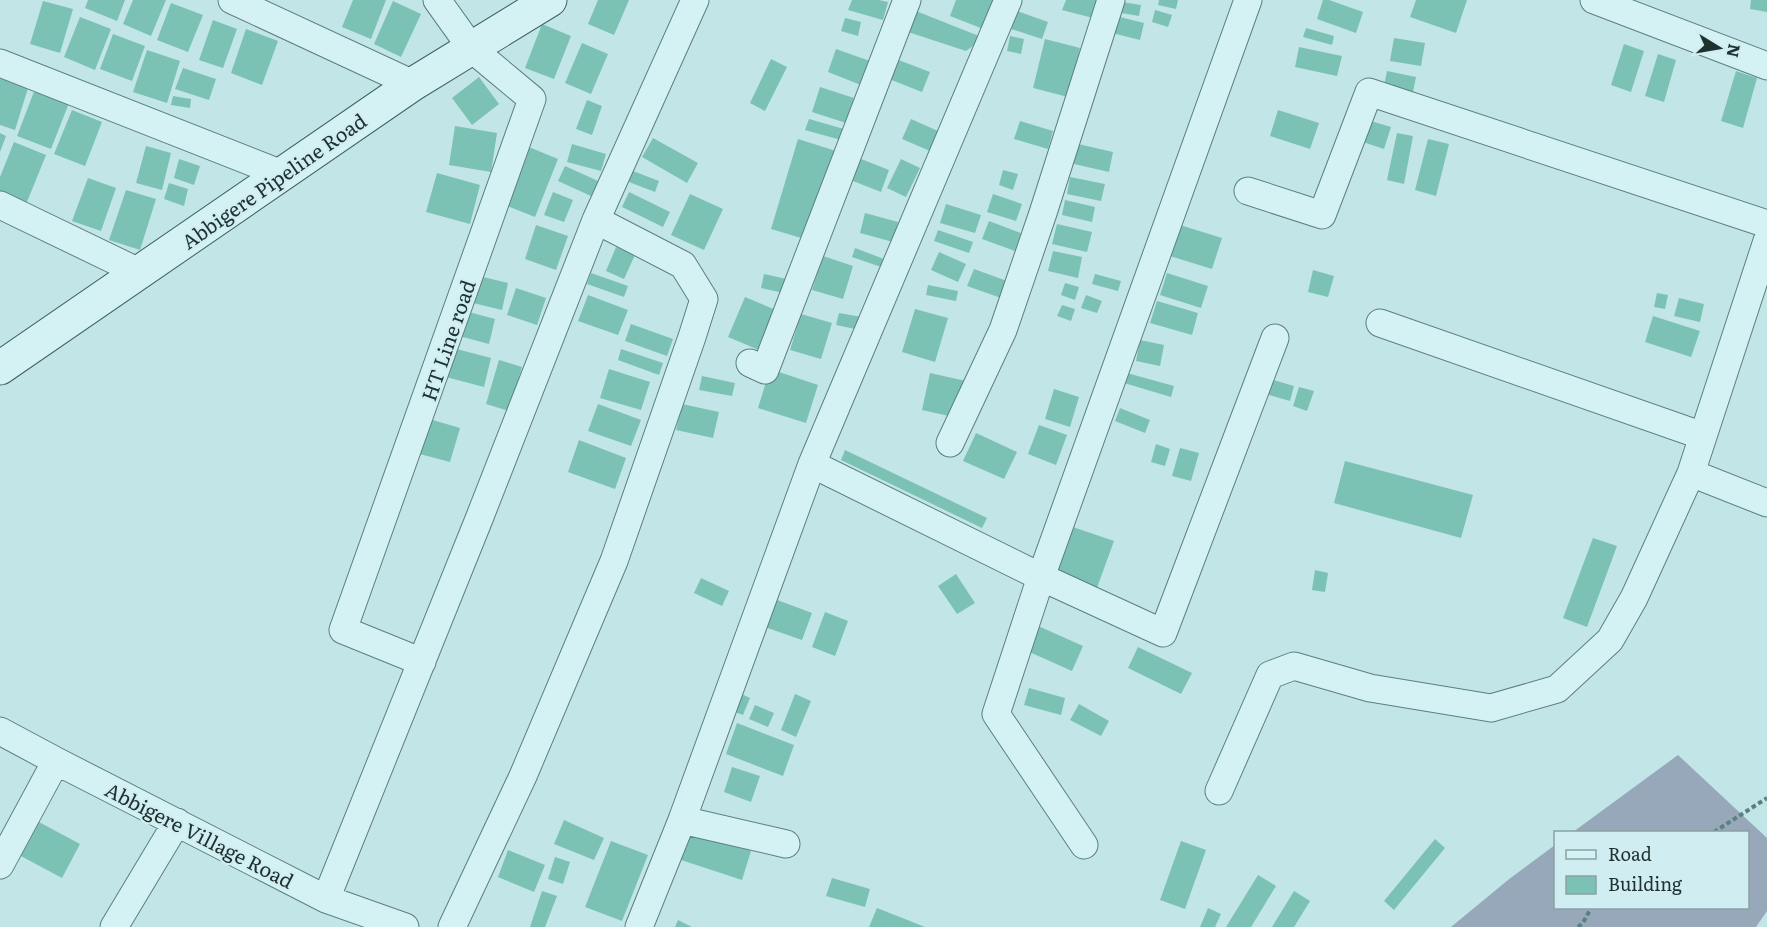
<svg xmlns="http://www.w3.org/2000/svg" width="1767" height="927" viewBox="0 0 1767 927" font-family="Literata,serif">
<rect width="100%" height="100%" fill="#c2e5e8"/>
<path fill="#96a8ba" d="M1678,755L1767,838V911L1756,927H1451L1508,880L1555,845L1556,908H1748V832H1573Z"/>
<path fill="#7cc2b4" d="M88,0H125L117,21L85,8Z
M133,0H166L151,36L123,24Z
M353,0H386L371,39L342,27Z
M598,0H629L614,35L588,24Z
M852,0H879L888,2L883,20L848,10Z
M956,0H996L991,32L950,16Z
M1066,0H1099L1093,18L1062,10Z
M1159,0H1178L1176,9L1158,5Z
M1323,0H1329L1363,12L1356,33L1317,19Z
M1416,0H1467L1456,33L1410,17Z
M1751,0H1767V12L1750,9Z
M43,1L73,9L60,53L30,44Z
M393,1L421,14L401,57L374,44Z
M1122,2L1141,5L1139,16L1121,13Z
M171,3L203,15L188,52L157,40Z
M1155,10L1172,15L1168,27L1152,22Z
M916,11L984,38L966,51L908,32Z
M1017,11L1048,22L1042,39L1011,29Z
M1116,16L1144,23L1140,40L1112,33Z
M80,17L111,29L95,70L64,57Z
M845,18L861,22L858,36L841,31Z
M213,20L237,29L223,68L199,60Z
M542,24L571,36L554,79L525,68Z
M1306,28L1334,36L1332,45L1303,37Z
M246,29L278,41L262,85L231,73Z
M113,34L145,46L132,81L100,69Z
M1010,36L1024,39L1021,54L1007,51Z
M1394,38L1425,43L1421,66L1390,61Z
M1045,39L1080,48L1068,97L1033,88Z
M582,43L608,54L591,94L565,83Z
M1624,44L1644,51L1631,92L1611,85Z
M1299,47L1342,56L1337,76L1295,67Z
M836,49L870,61L861,85L828,72Z
M147,50L180,61L167,103L133,92Z
M1658,54L1676,60L1664,102L1645,96Z
M771,59L787,67L765,111L750,103Z
M896,59L930,72L922,92L889,79Z
M183,68L216,79L209,100L175,89Z
M1387,71L1416,77L1413,92L1384,86Z
M1736,71L1757,78L1743,128L1721,121Z
M0,76L29,85L15,130L0,125Z
M479,77L499,104L472,125L452,98Z
M820,87L854,98L846,123L812,112Z
M35,89L69,103L51,149L17,136Z
M173,96L191,99L190,108L171,105Z
M587,100L602,106L592,135L576,129Z
M72,110L102,122L85,166L54,154Z
M1278,110L1319,123L1310,149L1270,136Z
M809,119L844,129L841,140L805,130Z
M911,119L938,131L930,151L902,139Z
M1364,119L1391,127L1384,149L1357,140Z
M1020,121L1053,131L1048,149L1014,139Z
M455,126L497,133L491,172L449,165Z
M0,133L6,136L0,152Z
M1397,133L1413,136L1404,184L1387,180Z
M653,138L698,163L687,183L642,157Z
M798,139L836,151L808,240L771,229Z
M1428,139L1449,144L1436,196L1415,190Z
M14,142L46,155L27,202L0,191V177Z
M572,144L606,154L601,171L567,162Z
M1078,144L1113,152L1109,172L1074,164Z
M146,146L171,153L162,190L136,183Z
M529,147L558,159L535,217L505,205Z
M856,157L889,170L881,192L848,179Z
M179,159L200,166L194,185L174,178Z
M901,159L920,168L906,197L887,188Z
M565,166L598,181L591,196L558,181Z
M1003,170L1018,174L1013,190L999,185Z
M633,171L659,181L655,192L629,182Z
M437,173L480,185L470,224L426,212Z
M1070,177L1105,184L1101,201L1067,194Z
M88,178L116,188L101,231L72,221Z
M169,183L188,189L184,206L164,199Z
M126,190L156,199L140,250L109,240Z
M553,192L573,200L564,222L544,215Z
M629,192L670,212L663,227L622,207Z
M690,194L723,209L704,250L671,235Z
M993,194L1022,204L1016,221L987,212Z
M1065,200L1095,207L1092,222L1062,215Z
M946,204L981,215L975,233L940,223Z
M865,213L898,222L893,242L860,233Z
M989,221L1021,233L1015,251L982,239Z
M1057,224L1092,232L1087,252L1052,244Z
M536,225L568,236L556,270L525,259Z
M1180,225L1222,238L1212,269L1170,256Z
M938,230L973,242L969,253L934,241Z
M616,247L635,255L624,279L606,271Z
M855,248L884,259L881,267L852,257Z
M1053,251L1082,257L1078,278L1048,271Z
M939,252L966,264L958,282L931,270Z
M823,256L853,266L843,299L812,290Z
M974,269L1007,281L1001,298L967,286Z
M1313,270L1334,276L1328,297L1308,292Z
M591,273L628,286L624,297L587,284Z
M1167,273L1208,286L1201,308L1160,295Z
M764,274L791,280L788,294L761,288Z
M1095,274L1121,281L1118,291L1092,284Z
M475,275L508,283L502,310L469,302Z
M1065,283L1079,287L1075,300L1061,295Z
M928,285L958,291L956,301L926,295Z
M516,288L546,298L537,325L507,315Z
M1657,293L1668,295L1665,309L1654,307Z
M588,295L628,310L618,335L578,321Z
M1086,295L1102,301L1097,313L1081,308Z
M745,297L776,310L759,350L728,337Z
M1679,298L1704,304L1700,322L1674,316Z
M1157,301L1198,313L1192,335L1150,323Z
M1062,305L1075,309L1071,321L1057,316Z
M915,309L948,318L935,362L902,352Z
M465,311L495,319L489,344L459,336Z
M839,313L862,317L860,330L836,325Z
M801,314L832,323L821,359L790,350Z
M1653,316L1700,331L1691,357L1645,342Z
M631,324L673,339L667,356L625,341Z
M1140,340L1164,345L1160,366L1136,361Z
M449,347L491,358L484,387L442,376Z
M621,349L663,363L659,375L618,360Z
M499,360L522,367L509,411L486,404Z
M609,369L650,382L641,410L600,398Z
M770,369L818,385L806,423L758,408Z
M930,373L966,381L958,418L922,410Z
M1127,373L1174,386L1171,397L1124,383Z
M702,376L735,383L732,396L699,390Z
M1270,379L1294,386L1290,401L1266,394Z
M1299,387L1314,391L1307,411L1293,406Z
M1054,389L1079,397L1070,427L1045,419Z
M598,404L641,420L631,446L588,431Z
M682,404L719,412L713,438L676,430Z
M1120,408L1150,420L1145,433L1115,421Z
M426,418L460,428L450,462L416,453Z
M1039,425L1067,435L1056,465L1028,454Z
M976,433L1017,452L1004,479L963,461Z
M579,440L626,458L615,489L568,472Z
M1156,444L1170,449L1165,466L1151,462Z
M1180,448L1199,453L1191,481L1172,476Z
M845,450L987,518L982,528L841,460Z
M1345,461L1473,495L1461,538L1334,503Z
M1073,527L1114,541L1094,596L1054,582Z
M1593,538L1617,546L1587,627L1563,618Z
M1315,570L1328,573L1325,592L1312,590Z
M956,574L975,603L957,614L938,586Z
M701,578L729,591L722,606L694,593Z
M772,598L812,613L802,640L762,626Z
M825,612L848,621L835,656L812,647Z
M1036,625L1083,646L1072,671L1025,650Z
M1138,647L1192,673L1181,694L1128,668Z
M1029,688L1065,698L1061,715L1024,705Z
M737,692L750,698L743,715L729,710Z
M795,694L811,701L796,737L781,730Z
M1079,704L1109,721L1101,736L1070,720Z
M755,705L774,713L768,727L749,719Z
M737,723L794,745L783,776L726,754Z
M732,767L760,776L751,802L724,792Z
M564,820L604,838L594,860L554,844Z
M37,821L80,844L62,878L19,855Z
M681,828L751,851L742,880L672,857Z
M1435,839L1445,848L1394,910L1384,901Z
M611,841L648,855L622,921L585,907Z
M1181,841L1206,850L1185,909L1160,900Z
M508,850L545,865L534,892L498,877Z
M555,857L570,862L563,884L548,879Z
M1258,875L1276,886L1251,927H1226Z
M832,878L870,889L865,907L826,896Z
M542,891L557,896L545,927H530Z
M1294,891L1310,901L1294,927H1272Z
M877,908L925,927H869Z
M1208,908L1221,914L1215,927H1200Z
M678,920L692,927H675Z"/>
<g fill="none" stroke-linecap="round" stroke-linejoin="round">
<defs>
<path id="street" d="M232,0L413,84
M1594,0L1767,66
M0,63L282,174
M1248,191L1322,215L1369,92L1767,224
M0,205L139,272
M1380,323L1703,436
M750,363L765,370L907,0
M950,443L1003,330L1043,213L1111,0
M812,464L1041,577L1163,633L1275,338
M1691,473L1767,503
M422,662L343,630L532,99L472,49L437,0
M0,731L56,761L326,899L405,927
M1219,791L1270,675L1294,666L1370,688L1491,708L1557,689L1610,640L1634,598L1691,473L1767,241
M682,820L786,844
M1084,845L996,714L1041,577L1248,0
M0,865L56,761
M326,899L479,519L596,220
M114,927L177,822
M452,927L523,776L614,561L692,337L704,299L683,265L596,220L695,0
M639,927L682,820L812,464L1008,0"/>
<path id="secondary" d="M0,368L413,84L550,0"/>
</defs>
<use href="#street" stroke="#5b807d" stroke-width="29"/>
<use href="#secondary" stroke="#3e625d" stroke-width="35"/>
<path stroke="#5b807d" stroke-width="4" stroke-dasharray="4.5 3" stroke-linecap="butt" d="M1714,832L1767,798
M1578,927L1583,923L1591,908"/>
<use href="#street" stroke="#d4f2f4" stroke-width="27"/>
<use href="#secondary" stroke="#d4f2f4" stroke-width="33"/>
</g>
<g text-anchor="middle" dominant-baseline="central" stroke-width="4.5" stroke-linejoin="round" paint-order="stroke">
<g font-size="20" fill="#1e312f" stroke="#d0eef1">
<text transform="translate(273 180) rotate(-35)">Abbigere Pipeline Road</text>
<text transform="translate(447 340) rotate(-71)">HT Line road</text>
<text transform="translate(200 834) rotate(27)">Abbigere Village Road</text>
</g>
</g>
<rect x="1554" y="831" width="195" height="78" fill="#d0eef1" stroke="#89a2a3" stroke-width="1.5"/>
<rect x="1566" y="850" width="30" height="9" fill="#d4f2f4" stroke="#89a2a3" stroke-width="1.5"/>
<text x="1608" y="861" font-size="18" fill="#1e312f">Road</text>
<rect x="1566" y="876" width="30" height="18" fill="#7cc2b4" stroke="#89a2a3" stroke-width="1.5"/>
<text x="1608" y="891" font-size="18" fill="#1e312f">Building</text>
<g transform="translate(1719 48) rotate(101)" stroke="#d0eef1" stroke-width="4.5" paint-order="stroke">
<path d="M0-4.5L10 22L0 15L-10 22Z" fill="#1e312f"/>
<text y="-9" font-size="16" font-weight="bold" text-anchor="middle" fill="#1e312f">N</text>
</g>
</svg>
